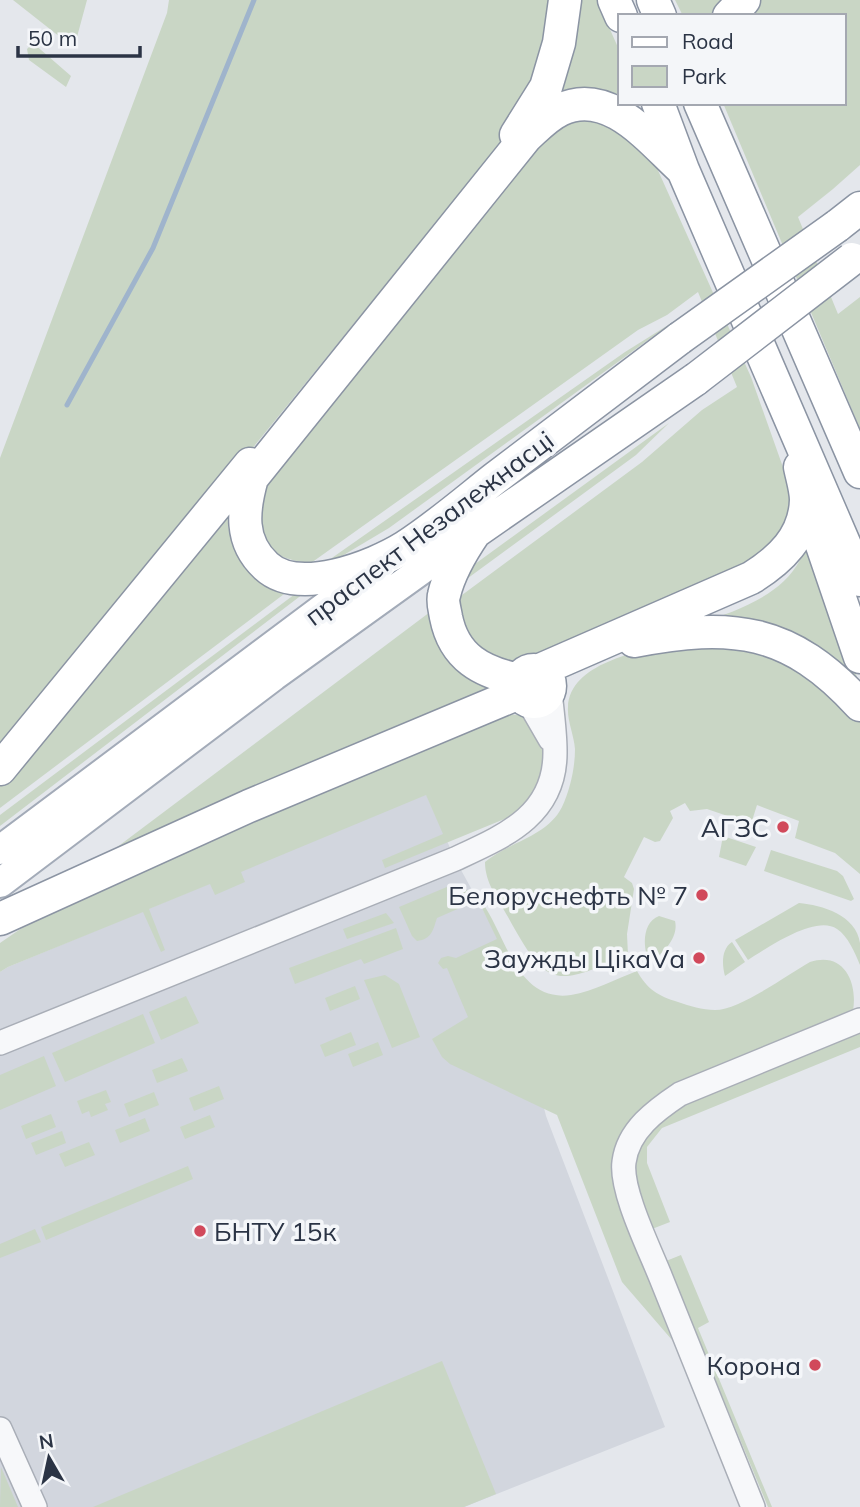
<svg xmlns="http://www.w3.org/2000/svg" width="860" height="1507" viewBox="0 0 860 1507" font-family="Mulish,sans-serif">
<rect width="100%" height="100%" fill="#e4e7ec"/>
<path fill="#d2d6de" d="M426,794L455,859L506,952L546,1116L665,1427L464,1507H0V972L8,967Z"/>
<path fill="#c9d6c5" d="M13,0H87L74,48Z
M169,0H559L550,44L511,131L0,758V458L167,13Z
M578,0H597L620,52V99L548,102Z
M675,0H723L711,16H683Z
M759,0H860V165L833,189L798,217L838,314L860,297V429L723,103H844V16H738Z
M33,43L71,76L66,87L29,60L27,49Z
M605,116L647,146L751,377L790,487C793,513 784,531 773,554L524,668L511,669L464,639L458,598L642,462L702,410L737,387L698,292L667,315L638,330L311,563C288,561 274,555 257,541L256,489L534,141L562,118Z
M673,322L389,528L342,556L329,560L625,352Z
M669,423L636,455L464,581L475,564Z
M228,504C224,561 252,564 296,585L0,808V779Z
M809,534L860,686L830,656L809,642L700,623C736,611 781,596 800,560C804,552 806,543 809,534Z
M316,584L0,826V815L307,585Z
M434,609L497,689L72,881Z
M671,643L770,649L860,714V874L835,853L795,838L799,821L757,805L751,824L707,809L690,811L685,803L670,811L673,818L660,841L655,842L644,837L624,877L632,883L634,889L627,934L628,955C555,986 548,990 508,917C498,899 485,883 485,862C508,842 547,837 562,807C570,790 575,768 575,749C574,735 567,721 568,707C570,663 638,652 671,643Z
M503,714L519,715L533,722L541,731L546,759L537,791L514,815L385,868L382,860L443,834L426,795L241,872L245,882L215,895L210,884L149,909L165,950L161,952L143,912L8,967L0,972V943L48,910L143,866Z
M723,836L756,847L746,866L719,857Z
M771,850L837,871L843,876L854,899L851,901L764,871Z
M454,884C463,888 475,893 481,901C506,934 516,1003 571,995C594,991 616,979 637,971C647,989 658,996 678,1002C690,1006 702,1010 715,1010C740,1010 787,975 810,962C843,951 858,981 853,1011L638,1117L621,1207L672,1340L622,1282L557,1115L450,1064L442,1057L432,1039L468,1017L447,968L443,969L438,963L441,958L448,956L456,958L497,939L478,900L437,918C433,930 432,939 417,941L412,936L399,907Z
M799,903C822,905 856,915 860,943C860,950 860,958 860,965C855,953 848,936 837,929C816,914 767,948 748,960L735,940Z
M386,913L394,923L347,939L343,929Z
M659,916L675,921C679,937 663,954 650,962C642,949 642,922 659,916Z
M396,928L403,949L364,964L361,959L295,984L289,968Z
M732,942L745,962L725,976C722,965 721,949 732,942Z
M385,975L399,984L420,1037L392,1048L364,980Z
M355,986L360,999L330,1011L325,998Z
M186,996L199,1023L161,1040L149,1012Z
M143,1014L155,1043L65,1082L52,1053Z
M351,1032L356,1045L325,1057L320,1045Z
M860,1032V1047L662,1128L647,1147V1163L670,1222L652,1229L634,1180V1148L662,1109Z
M378,1042L383,1055L353,1067L348,1054Z
M44,1056L56,1086L0,1110V1075Z
M182,1058L188,1071L157,1083L152,1070Z
M219,1086L224,1099L194,1111L189,1098Z
M106,1090L111,1102L105,1104L108,1110L91,1117L89,1111L82,1114L77,1101Z
M154,1092L159,1105L129,1117L124,1104Z
M51,1114L56,1127L26,1139L21,1126Z
M210,1115L215,1127L185,1139L180,1127Z
M145,1118L150,1131L120,1143L115,1130Z
M62,1131L66,1143L36,1155L31,1143Z
M89,1142L95,1155L65,1167L59,1154Z
M188,1166L193,1179L46,1240L41,1227Z
M35,1229L41,1242L0,1258V1244Z
M681,1255L709,1322L698,1328L772,1507H768L666,1261Z
M442,1361L496,1494L464,1507H93Z
M1,1467L18,1507H0Z"/>
<g fill="none" stroke-linecap="round" stroke-linejoin="round">
<path stroke="#9fb4cc" stroke-width="5" d="M67,405L153,248L254,0"/>
<defs>
<path id="minor" d="M528,701L550,739
M0,1043L455,859C505,836 556,815 555,751C555,732 552,711 550,692
M0,1429L35,1507
M753,1507C722,1431 692,1354 661,1278C650,1250 620,1190 624,1162C628,1130 656,1110 680,1094L860,1020"/>
<path id="major" d="M0,850L382,564
M0,883L274,676L473,533"/>
<path id="highway" d="M614,0L621,16
M653,0L660,16
M729,16L744,0
M658,103L683,170L860,580
M700,103L860,472
M516,135L546,87L559,43L565,0
M837,226L860,208
M680,338C618,385 556,432 494,479C465,502 436,527 405,547C373,567 298,596 266,566C239,541 243,510 252,478L526,137C536,128 547,116 560,110C609,86 651,141 683,170
M811,513L860,657
M634,641C732,622 790,628 860,705
M518 686a16 16 0 1 1 32 0a16 16 0 1 1-32 0Z
M540,670L751,578C780,560 805,537 806,500C806,490 802,477 800,467
M519,680C482,672 454,658 446,617C445,611 442,601 444,595C449,573 462,551 475,532L696,379
M0,769L250,464
M0,919L249,806L519,693"/>
</defs>
<use href="#minor" stroke="#a9aeb7" stroke-width="26"/>
<use href="#major" stroke="#a3abb8" stroke-width="32"/>
<use href="#highway" stroke="#8b94a3" stroke-width="35"/>
<use href="#minor" stroke="#f7f8fa" stroke-width="23"/>
<use href="#major" stroke="#fff" stroke-width="28"/>
<use href="#highway" stroke="#fff" stroke-width="32"/>
<defs>
<path id="highway-bridge" d="M680,338L837,226
M696,379L852,259"/>
</defs>
<use href="#highway-bridge" stroke="#8b94a3" stroke-width="35" stroke-linecap="butt"/>
<use href="#highway-bridge" stroke="#fff" stroke-width="32"/>
</g>
<g fill="#d1495b" stroke="#f4f6f9" stroke-width="2.5">
<circle cx="783" cy="827" r="7"/>
<circle cx="702" cy="895" r="7"/>
<circle cx="699" cy="958" r="7"/>
<circle cx="200" cy="1231" r="7"/>
<circle cx="815" cy="1365" r="7"/>
</g>
<g text-anchor="middle" dominant-baseline="central" stroke-width="7" stroke-linejoin="round" paint-order="stroke">
<g font-size="26" fill="#2b3445" stroke="#f4f6f9">
<text transform="translate(429 528) rotate(-37)">праспект Незалежнасці</text>
</g>
<g font-size="26" fill="#2b3445" stroke="#f4f6f9" text-anchor="end">
<text x="769" y="827">АГЗС</text>
<text x="688" y="895">Белоруснефть № 7</text>
<text x="685" y="958">Заужды ЦікаVа</text>
<text x="214" y="1231" text-anchor="start">БНТУ 15к</text>
<text x="801" y="1365">Корона</text>
</g>
</g>
<rect x="618" y="14" width="228" height="91" fill="#f4f6f9" stroke="#a4a8b1" stroke-width="2"/>
<rect x="632" y="37" width="35" height="10" fill="#ffffff" stroke="#a4a8b1" stroke-width="2"/>
<text x="682" y="49" font-size="21" fill="#2b3445">Road</text>
<rect x="632" y="66" width="35" height="21" fill="#c9d6c5" stroke="#a4a8b1" stroke-width="2"/>
<text x="682" y="84" font-size="21" fill="#2b3445">Park</text>
<g transform="translate(49 1458) rotate(351)" stroke="#f4f6f9" stroke-width="5" paint-order="stroke">
<path d="M0-5L12 26L0 18L-12 26Z" fill="#2b3445"/>
<text y="-10" font-size="19" font-weight="bold" text-anchor="middle" fill="#2b3445">N</text>
</g>
<path d="M18 46v10h122v-10" fill="none" stroke="#2b3445" stroke-width="3.5"/>
<text x="28" y="46" font-size="21" fill="#2b3445" stroke="#f4f6f9" stroke-width="5" paint-order="stroke">50 m</text>
</svg>
